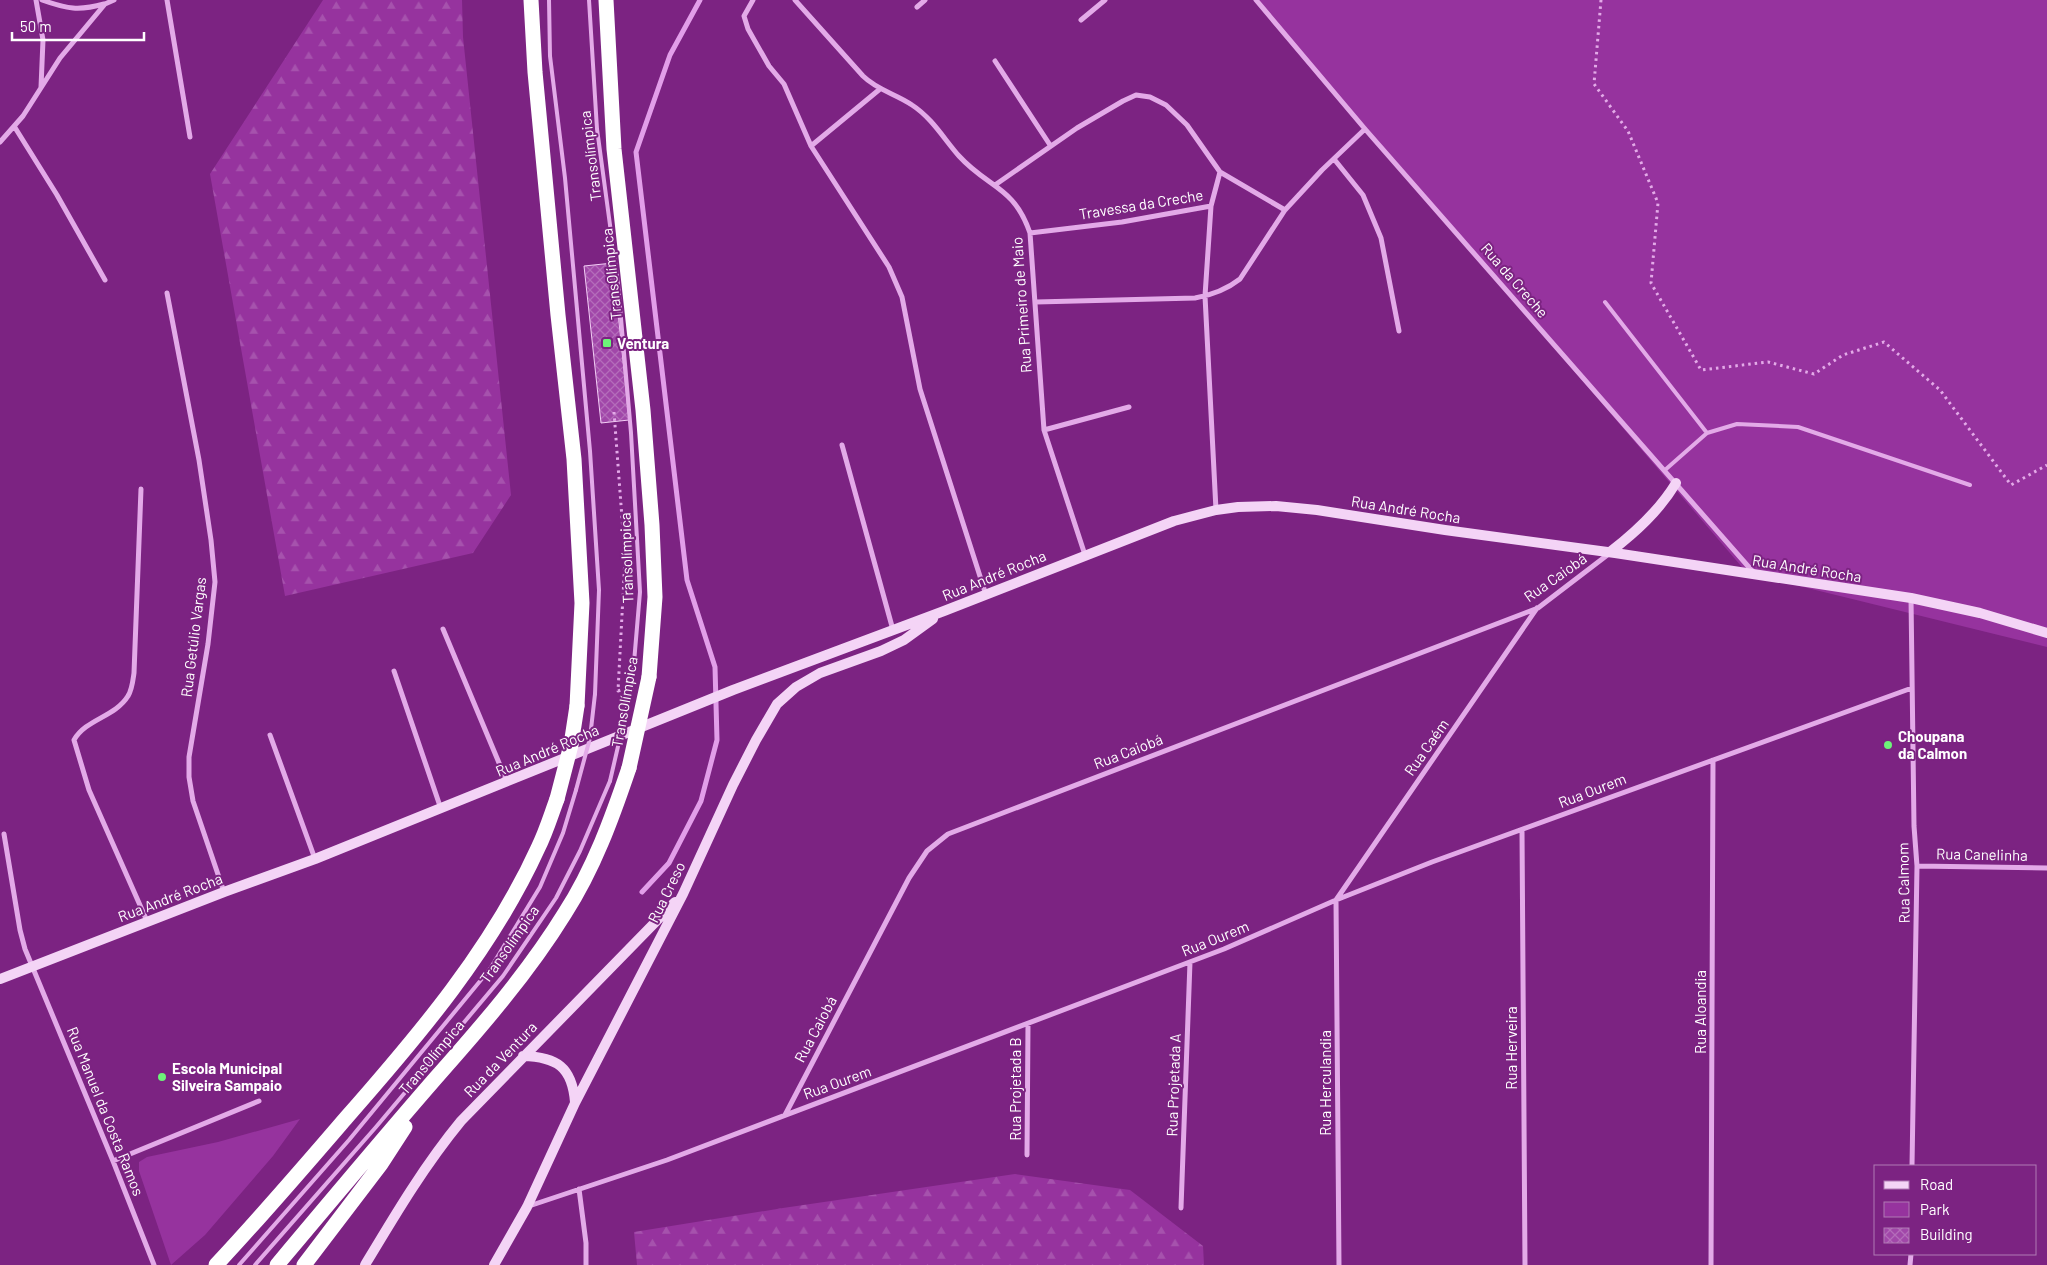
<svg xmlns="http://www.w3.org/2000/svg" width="2047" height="1265" viewBox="0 0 2047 1265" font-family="Barlow,sans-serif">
<defs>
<pattern id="forest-firs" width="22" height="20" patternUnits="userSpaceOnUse" patternTransform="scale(1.25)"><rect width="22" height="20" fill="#96339e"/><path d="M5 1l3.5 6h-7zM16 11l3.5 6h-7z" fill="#a652ad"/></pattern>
<pattern id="building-cross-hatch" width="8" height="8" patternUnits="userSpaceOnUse" patternTransform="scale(1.25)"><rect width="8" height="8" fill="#a147a9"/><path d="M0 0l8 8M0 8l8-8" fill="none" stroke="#b46cba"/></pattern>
</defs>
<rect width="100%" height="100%" fill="#7c2382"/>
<path fill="#96339e" d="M1257,0H2047V647L1747,573Z
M300,1119L273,1156L205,1235L171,1265L139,1171V1162L147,1157L218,1142Z"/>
<path fill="url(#forest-firs)" d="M323,0H462L463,37L511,495L473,553L285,596L210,174Z
M1015,1174L1130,1190L1203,1246L1204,1265H637L634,1232L783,1208Z"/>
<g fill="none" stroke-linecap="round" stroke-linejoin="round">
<path stroke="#e29ee9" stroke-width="5" d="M642,892L669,863L701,801L717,740L715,667L687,580L636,152L670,55L700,0"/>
</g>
<path fill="url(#building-cross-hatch)" stroke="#f3cef6" d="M613,263L629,420L601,423L584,266Z"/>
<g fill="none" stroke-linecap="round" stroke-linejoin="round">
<path stroke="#e3aae8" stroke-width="3" stroke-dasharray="2.5 4" stroke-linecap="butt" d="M1601,0L1594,84L1628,131L1658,203L1651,283L1701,370L1768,362L1814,374L1843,355L1884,342L1940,390L2011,485L2047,465
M614,412L625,558L618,691L621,690"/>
<path stroke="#e3aae8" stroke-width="4" d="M549,0L550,56L565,178L590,451L599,590L595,694
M589,0L597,129L618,284L631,433L640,592L632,686
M1605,302L1707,433
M1665,470L1707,433L1737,424L1798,427L1970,485
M239,1265L349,1140L490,969L540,887L563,833L576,790
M255,1265L376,1127L503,976L556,898L580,851L610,781"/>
<path stroke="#e3aae8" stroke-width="5" d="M36,0L43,40L41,87
M42,0C67,9 79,11 104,4
M167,0L190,137
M753,0L744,16L748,29L769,66L784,84L811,146
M795,0L863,76C877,90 896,94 912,105C932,118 944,139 959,156C988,188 1014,186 1030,233L1044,430L1085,555
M1256,0L1365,129L1754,573
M917,7L925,0
M1081,20L1105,0
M995,61L1050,145
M880,89L811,146L889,267L902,297L920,389L986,595
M14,126L57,195L105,280
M0,142L23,116L60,58L105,4L114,0
M1334,159L1363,195L1381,238L1399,331
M995,185L1077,128L1123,101L1136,95L1150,97L1166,105L1187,125L1220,172L1285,210
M1211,206L1205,296L1216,510
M1030,233L1122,222L1211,206L1220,172
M167,293L199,460L211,540L215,582L208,644L189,757V777L193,801L224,892
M1036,302L1195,298C1212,295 1226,290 1240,279L1285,210L1322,170L1365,129
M1044,430L1129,407
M842,445L893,630
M141,489L134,673C133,680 132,690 128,696C115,717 86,719 74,740L89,790L147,921
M1911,598L1914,826L1917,866L1912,1166
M443,629L507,782
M394,671L441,809
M270,735L315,859
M1522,831L1525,1265
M4,834L20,930L25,949L113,1161L154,1265
M1917,866L2047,868
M785,1115L909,878L927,851L948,834L1538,608L1610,553
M1027,1155L1028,1024
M113,1161L259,1101
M579,1189L586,1243V1265
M529,1206L667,1160L1224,949L1336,900L1432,862L1912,688
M1181,1208L1190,962
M1339,1265L1336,900L1537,608
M1711,1265L1713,760
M1910,1265L1911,1254"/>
<path stroke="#f4d4f6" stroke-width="10" d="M1610,552C1636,532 1659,511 1676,483
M0,979L224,892L315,859L733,690L944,611L1174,521L1216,510L1238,507L1276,506L1317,510L1445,530L1615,553L1911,598L1980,613L2047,633
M523,1056C557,1057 572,1067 575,1102
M365,1265C395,1215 424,1166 461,1121L675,902
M494,1265L527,1207L575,1103L683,894L733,785L756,740L777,704L796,687L820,673L881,651L904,640L933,619"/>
<path stroke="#fff" stroke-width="15" d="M531,0L535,72L558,315L574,459L582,603L577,706
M606,0L614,149L643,410L652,525L655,597L649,677
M216,1265C261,1217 303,1168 346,1118C419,1035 492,949 538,848C546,832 551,815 557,799
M277,1265C329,1203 381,1141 434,1080C481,1027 528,973 565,913C594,868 612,818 629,768
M304,1265L381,1164L405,1127"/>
<path stroke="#e3aae8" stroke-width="4" d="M610,781L632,686
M576,790L590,738L595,694"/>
<path stroke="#fff" stroke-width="15" d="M629,768L649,677
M557,799L571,745L577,706"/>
</g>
<g fill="#6df379" stroke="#7c2382" stroke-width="2">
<rect x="602" y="338" width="10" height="10" rx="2.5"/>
<circle cx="1888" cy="745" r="5"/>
<circle cx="162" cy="1077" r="5"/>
</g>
<g text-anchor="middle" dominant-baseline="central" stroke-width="4" stroke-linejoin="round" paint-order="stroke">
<g font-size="15" fill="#fff" stroke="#7c2382">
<text transform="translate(590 156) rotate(-97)">Transolímpica</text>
<text transform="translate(1141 204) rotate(-9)">Travessa da Creche</text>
<text transform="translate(611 274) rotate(-96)">TransOlímpica</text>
<text transform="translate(1515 280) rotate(49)">Rua da Creche</text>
<text transform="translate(1021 305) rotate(-94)">Rua Primeiro de Maio</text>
<text transform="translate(1406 509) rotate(9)">Rua André Rocha</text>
<text transform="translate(626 558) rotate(-92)">Transolímpica</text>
<text transform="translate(1807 568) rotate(9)">Rua André Rocha</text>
<text transform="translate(994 575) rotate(-22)">Rua André Rocha</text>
<text transform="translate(1555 577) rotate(-35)">Rua Caiobá</text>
<text transform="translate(193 637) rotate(-83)">Rua Getúlio Vargas</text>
<text transform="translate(624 702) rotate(-80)">TransOlímpica</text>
<text transform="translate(1426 747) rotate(-55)">Rua Caém</text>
<text transform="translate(547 750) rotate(-23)">Rua André Rocha</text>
<text transform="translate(1128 751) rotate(-21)">Rua Caiobá</text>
<text transform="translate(1592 790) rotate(-21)">Rua Ourem</text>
<text transform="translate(1982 854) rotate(1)">Rua Canelinha</text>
<text transform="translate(1903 883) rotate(-91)">Rua Calmom</text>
<text transform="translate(666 892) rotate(-64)">Rua Creso</text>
<text transform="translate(170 897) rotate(-21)">Rua André Rocha</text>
<text transform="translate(1215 938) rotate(-22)">Rua Ourem</text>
<text transform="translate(509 944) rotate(-55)">Transolímpica</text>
<text transform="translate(1700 1012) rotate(-90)">Rua Aloandia</text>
<text transform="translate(815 1029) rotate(-62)">Rua Caiobá</text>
<text transform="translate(1511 1048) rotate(-90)">Rua Herveira</text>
<text transform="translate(431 1057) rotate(-50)">TransOlímpica</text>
<text transform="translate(500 1059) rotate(-46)">Rua da Ventura</text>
<text transform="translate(837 1082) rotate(-20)">Rua Ourem</text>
<text transform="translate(1325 1083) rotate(-90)">Rua Herculandia</text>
<text transform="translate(1173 1085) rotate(-88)">Rua Projetada A</text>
<text transform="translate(1015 1089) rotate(-90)">Rua Projetada B</text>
<text transform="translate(106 1111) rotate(68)">Rua Manuel da Costa Ramos</text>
</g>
<g font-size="15" font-weight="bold" fill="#fff" stroke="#7c2382" text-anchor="start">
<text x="617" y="343">Ventura</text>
<text x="1898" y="736">Choupana<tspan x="1898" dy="17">da Calmon</tspan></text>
<text x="172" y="1068">Escola Municipal<tspan x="172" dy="17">Silveira Sampaio</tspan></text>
</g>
</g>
<rect x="1874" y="1165" width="162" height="90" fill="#7c2382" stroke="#b07bb4"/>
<rect x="1884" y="1181" width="25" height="8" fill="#f4d4f6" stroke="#b07bb4"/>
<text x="1920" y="1190" font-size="15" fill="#ffffff">Road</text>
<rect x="1884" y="1202" width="25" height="15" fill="#96339e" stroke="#b07bb4"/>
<text x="1920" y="1215" font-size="15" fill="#ffffff">Park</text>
<rect x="1884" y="1228" width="25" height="15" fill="url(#building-cross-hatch)" stroke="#b07bb4"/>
<text x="1920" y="1240" font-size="15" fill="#ffffff">Building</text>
<path d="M12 32v8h132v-8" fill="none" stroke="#ffffff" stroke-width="2.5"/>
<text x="20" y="32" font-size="15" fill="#ffffff" stroke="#7c2382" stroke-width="4" paint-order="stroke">50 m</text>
</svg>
